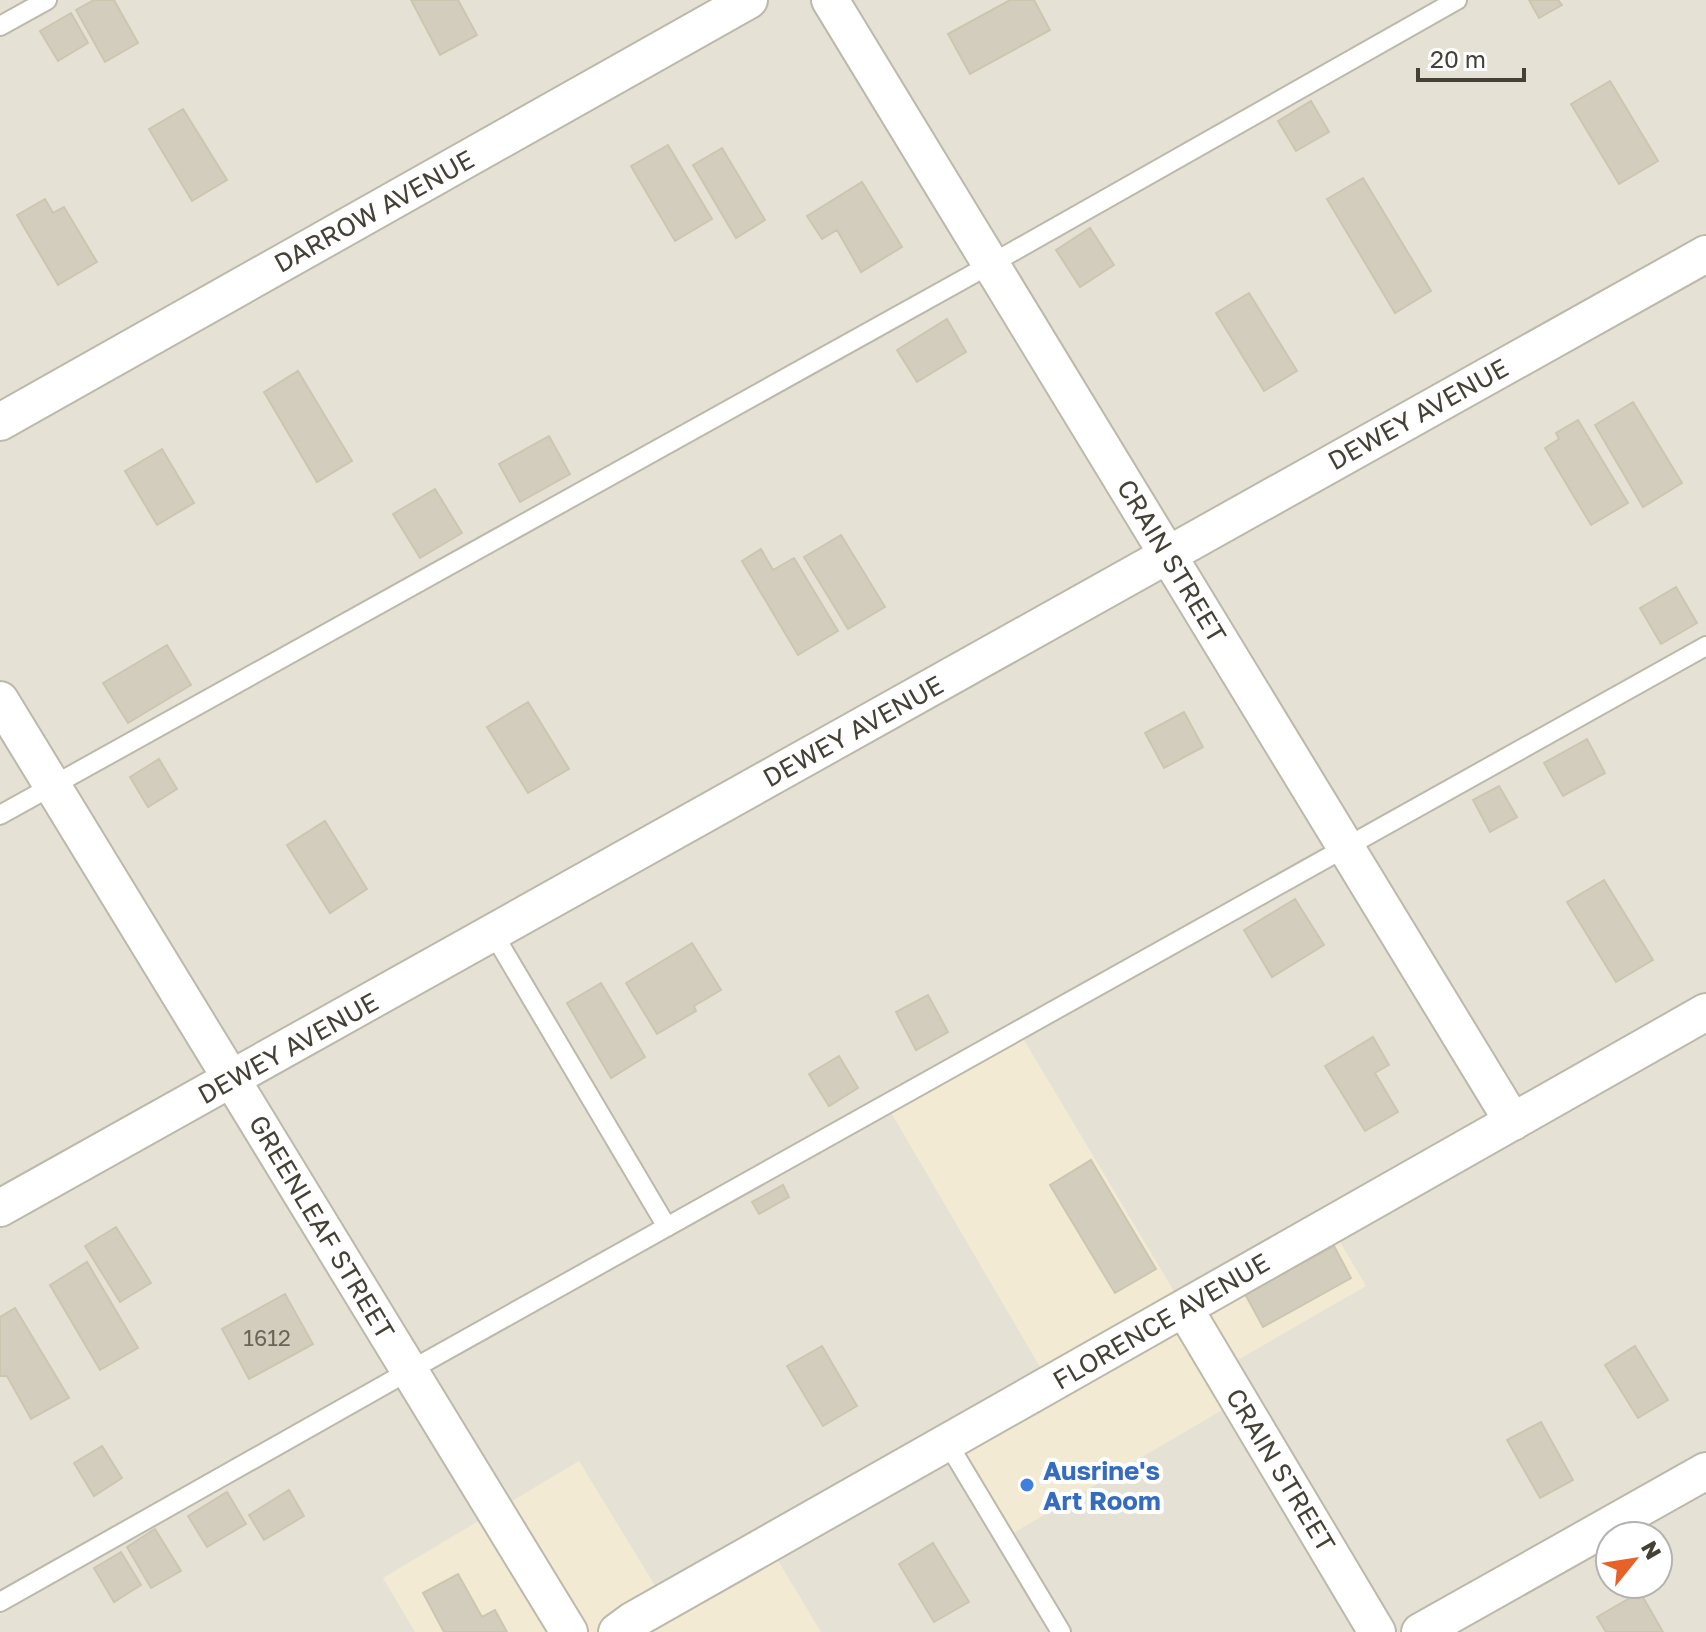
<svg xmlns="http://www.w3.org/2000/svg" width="1706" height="1632" viewBox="0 0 1706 1632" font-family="'Golos Text',sans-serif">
<rect width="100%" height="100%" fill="#f2f0e7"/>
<path fill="#e5e2d5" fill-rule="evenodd" d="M0,0H1706V1632H0ZM1610,1536H1658V1584H1610Z"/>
<path fill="#f2ead3" d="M1018,1030L1184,1308L1330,1225L1366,1286L1222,1369L1239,1400L1005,1538L947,1442L1050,1384L886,1104Z
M579,1461L665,1602L768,1544L821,1632H415L383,1578Z"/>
<path fill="#d2cdbd" stroke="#ccc6b1" stroke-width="2" d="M94,0H114L138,43L105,62L76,10Z
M411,0H458L477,35L440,55Z
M1010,0H1034L1050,30L970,74L948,34Z
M1529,0H1558L1562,5L1539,18Z
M71,13L88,43L58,61L40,31Z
M1610,81L1658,161L1619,184L1571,104Z
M1311,101L1329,132L1296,151L1278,121Z
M183,109L227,180L192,201L149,129Z
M668,145L712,219L675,241L631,166Z
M722,148L765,220L736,238L693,165Z
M1363,178L1431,291L1395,313L1327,199Z
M862,182L902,247L861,272L837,230L822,239L807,216Z
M45,199L53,213L64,207L97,262L58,285L17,215Z
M1090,228L1114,265L1080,287L1056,250Z
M1249,293L1297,371L1264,391L1216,313Z
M947,319L966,352L917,382L897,350Z
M298,371L352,461L317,482L264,392Z
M1633,402L1682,483L1643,507L1595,425Z
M1578,420L1628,503L1591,525L1545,448L1559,439L1556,433Z
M549,436L570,474L520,502L499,464Z
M162,449L194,503L157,525L125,471Z
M435,489L462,533L420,558L393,514Z
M841,535L885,607L848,629L804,557Z
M761,549L773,570L794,558L838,631L798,655L742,561Z
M1676,587L1697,623L1661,644L1640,608Z
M167,645L191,685L128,723L103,683Z
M528,702L569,769L528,793L487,727Z
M1184,712L1203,747L1164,768L1145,733Z
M1587,739L1605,773L1563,796L1544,763Z
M159,759L177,789L148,807L130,777Z
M1499,786L1517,817L1490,832L1473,800Z
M325,821L367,889L330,913L287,845Z
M1604,880L1653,960L1616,982L1567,902Z
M1295,899L1324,945L1272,977L1244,930Z
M692,943L721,990L694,1006L696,1011L657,1034L626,983Z
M601,983L645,1057L611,1078L567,1003Z
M928,995L948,1032L916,1050L896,1012Z
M1373,1037L1389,1065L1375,1073L1398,1112L1365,1131L1325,1066Z
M839,1056L858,1088L829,1106L809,1074Z
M1091,1160L1156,1269L1115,1293L1050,1185Z
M783,1185L789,1197L759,1214L752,1202Z
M116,1227L151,1283L120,1302L85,1246Z
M1334,1246L1351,1278L1263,1327L1245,1294Z
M87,1262L138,1348L100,1370L50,1285Z
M285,1294L313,1344L249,1379L222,1329Z
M15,1308L69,1398L31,1419L7,1376H0V1317Z
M822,1346L857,1406L823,1426L787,1366Z
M1635,1346L1668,1400L1638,1418L1605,1365Z
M1541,1422L1573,1480L1540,1498L1507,1440Z
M102,1446L122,1478L94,1496L74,1463Z
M289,1490L304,1516L264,1540L249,1515Z
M227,1492L246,1524L207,1547L188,1516Z
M155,1529L181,1571L151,1588L127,1547Z
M933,1543L969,1602L934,1622L899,1564Z
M121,1552L141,1585L114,1602L94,1568Z
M458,1574L482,1617L495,1610L507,1632H444L423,1593Z
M1640,1592L1663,1632H1606L1597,1617Z"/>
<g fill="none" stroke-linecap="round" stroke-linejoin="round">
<defs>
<path id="lane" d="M0,26L47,0
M0,815L991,264L1457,0
M493,933L667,1227
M947,1442L1061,1632
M0,1602L409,1371L1706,646"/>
<path id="street" d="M830,0L1513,1122
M0,422L749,0
M0,700L569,1632
M0,1208L1706,254
M1184,1308L1377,1632
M617,1632L632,1621L1706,1012
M1420,1632L1706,1471"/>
</defs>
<use href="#lane" stroke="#bcb9aa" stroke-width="22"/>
<use href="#street" stroke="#bcb9aa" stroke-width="40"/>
<use href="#lane" stroke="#fff" stroke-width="18"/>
<use href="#street" stroke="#fff" stroke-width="36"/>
</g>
<circle fill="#3f7fe0" stroke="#fff" stroke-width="3" cx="1027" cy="1485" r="8"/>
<g text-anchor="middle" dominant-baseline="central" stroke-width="8" stroke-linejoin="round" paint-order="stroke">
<g font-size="22" fill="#686458">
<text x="267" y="1337">1612</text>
</g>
<g font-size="26" fill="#444136" stroke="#fff">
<text transform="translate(374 211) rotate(-29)">DARROW AVENUE</text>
<text transform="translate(1418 414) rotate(-29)">DEWEY AVENUE</text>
<text transform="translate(1172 561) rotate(59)">CRAIN STREET</text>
<text transform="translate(853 731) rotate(-29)">DEWEY AVENUE</text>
<text transform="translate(288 1048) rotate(-29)">DEWEY AVENUE</text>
<text transform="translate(322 1227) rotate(59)">GREENLEAF STREET</text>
<text transform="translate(1161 1321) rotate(-30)">FLORENCE AVENUE</text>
<text transform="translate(1281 1470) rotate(59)">CRAIN STREET</text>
</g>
<g font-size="26" font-weight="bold" fill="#366cbe" stroke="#fff" text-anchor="start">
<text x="1043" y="1470">Ausrine's<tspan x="1043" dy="30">Art Room</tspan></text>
</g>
</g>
<g transform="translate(1634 1560) rotate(60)"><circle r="38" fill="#ffffff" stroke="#b4b3af" stroke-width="2"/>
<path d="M0-6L14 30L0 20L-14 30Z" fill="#e66229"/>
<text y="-12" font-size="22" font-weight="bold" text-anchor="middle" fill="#444136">N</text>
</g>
<path d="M1418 68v12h106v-12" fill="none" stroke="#444136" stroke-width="4"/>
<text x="1430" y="68" font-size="24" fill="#444136" stroke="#ffffff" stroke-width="6" paint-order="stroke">20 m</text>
</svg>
